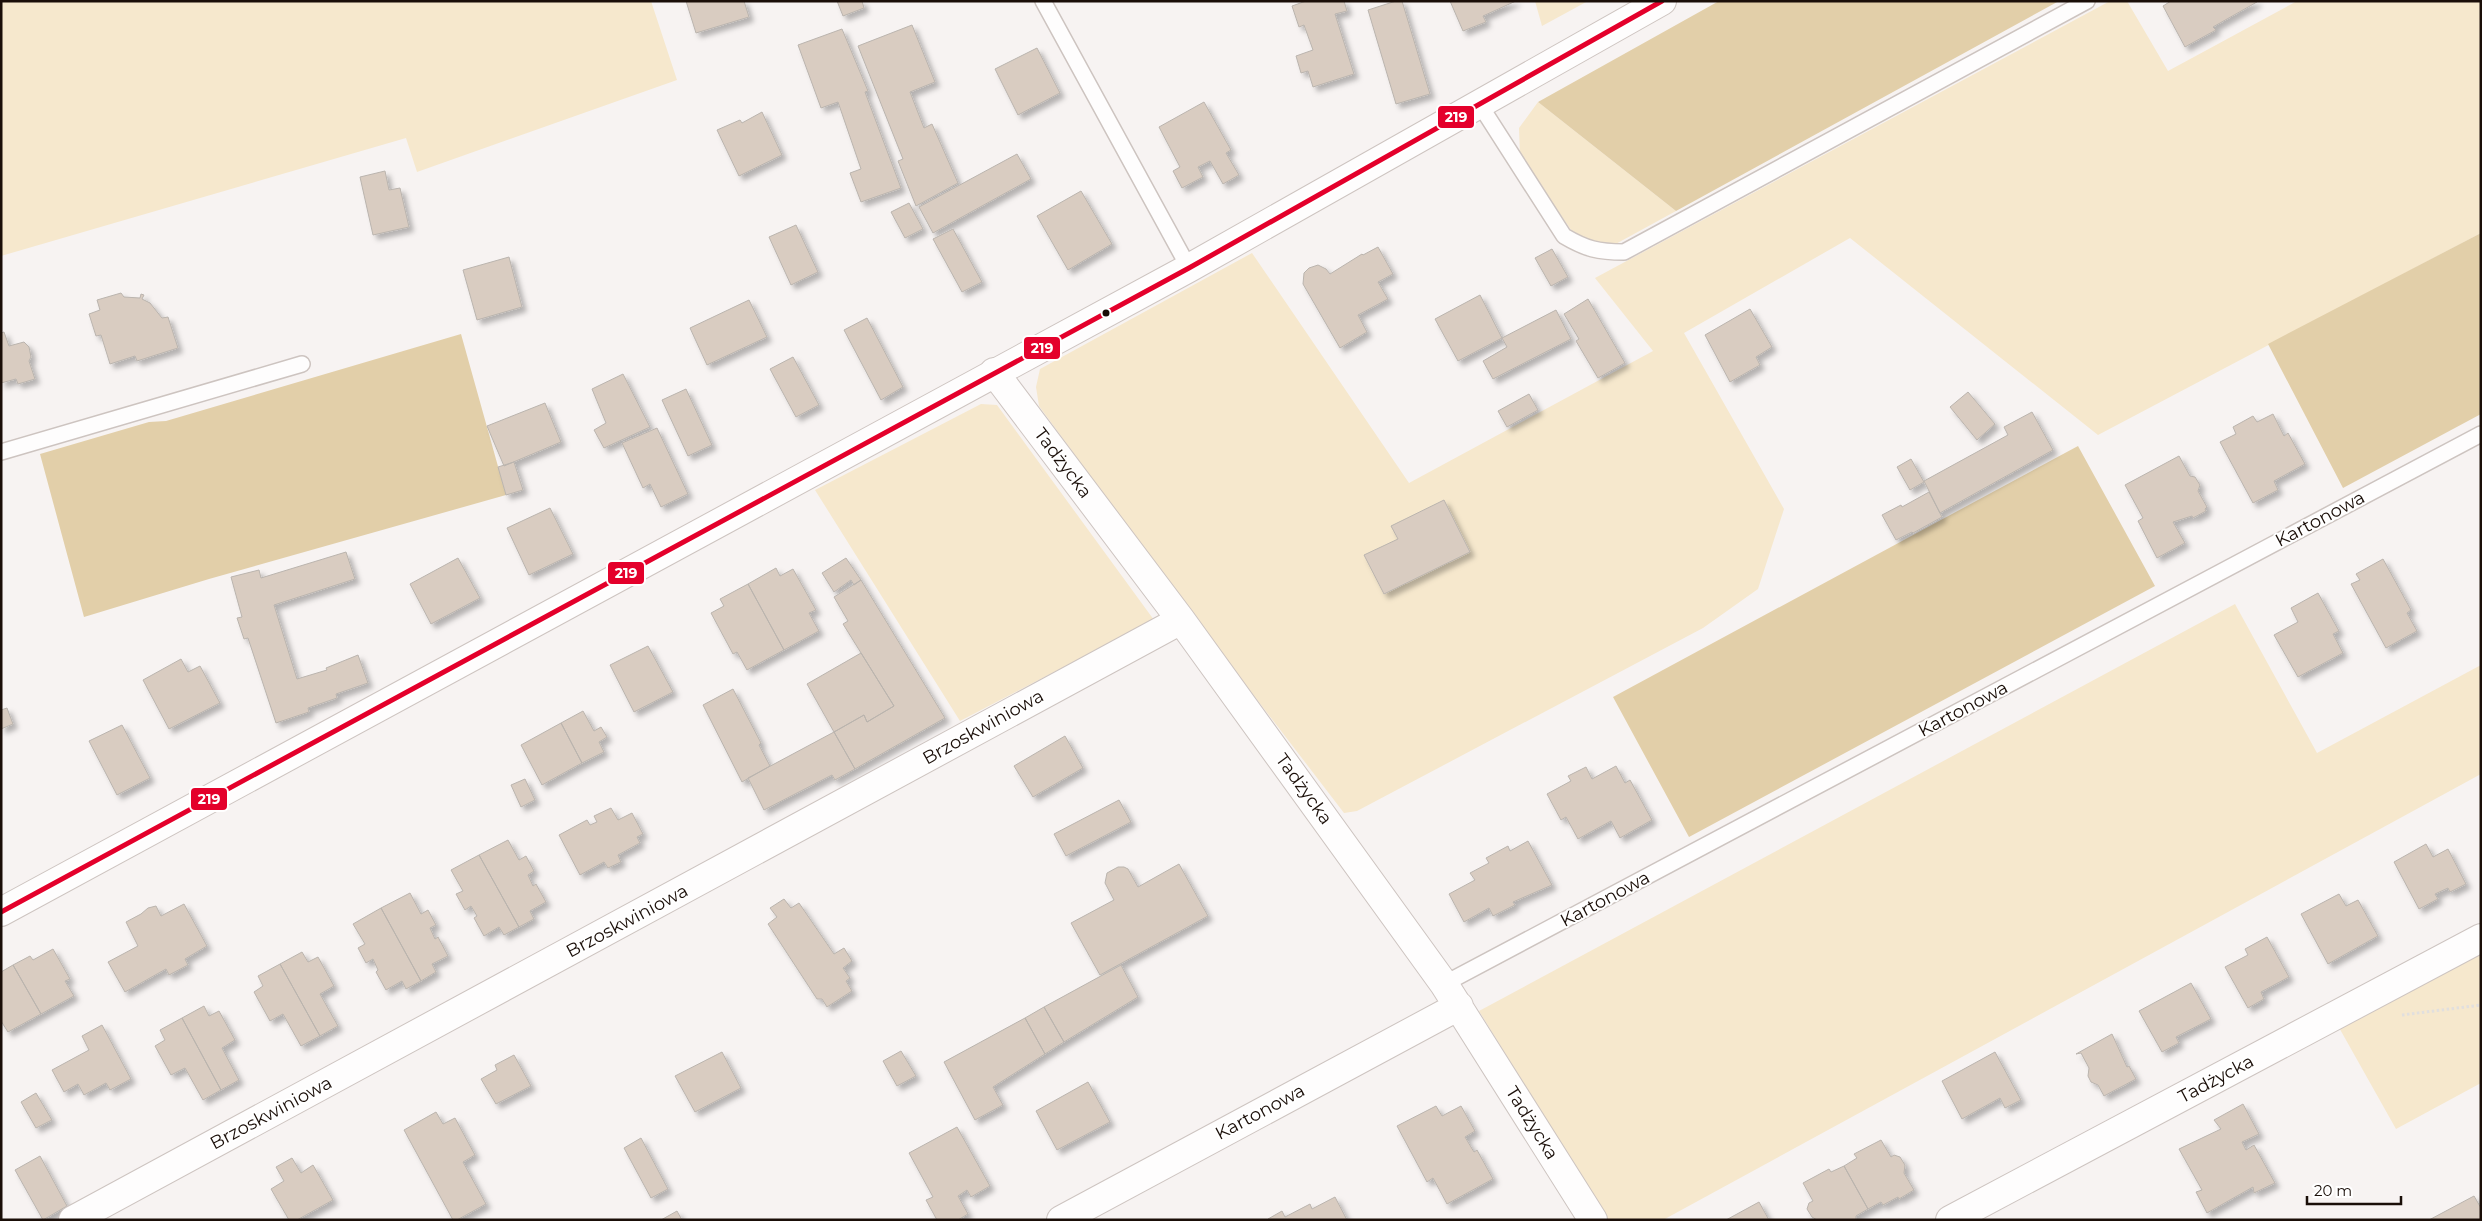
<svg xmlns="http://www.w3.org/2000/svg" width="2482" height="1221" viewBox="0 0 2482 1221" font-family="Montserrat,sans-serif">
<defs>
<filter id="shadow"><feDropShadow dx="4.5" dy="4.5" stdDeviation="2.5" flood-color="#0004"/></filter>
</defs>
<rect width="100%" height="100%" fill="#f7f3f2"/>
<path fill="#f6e8cd" d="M1,1H651L677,80L417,172L406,138L1,256Z
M1535,1H1588L1542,26Z
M2110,1H2127L2168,71L2297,1H2481V233L2098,435L1850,238L1684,333L1784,509L1758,589L1703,628L1357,811L1344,813L1186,607L1039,406L1036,387L1040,369L1252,253L1409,483L1653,351L1595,278Z
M1538,102L1676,211L1612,246L1589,242L1571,230L1520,155L1519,128Z
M981,404L997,405L1154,620L960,721L815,490Z
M2235,604L2317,753L2481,665V774L1663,1220H1608L1479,1011Z
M2481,948V1083L2396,1129L2337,1024Z"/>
<path fill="#e2cfa9" d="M1719,1H2059L1676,211L1538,102Z
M2481,233V414L2343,488L2268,344Z
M461,334L506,495L209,579L84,617L40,454L149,422L166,421Z
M2078,446L2155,586L1689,837L1613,697Z"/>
<path fill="#d9ccc1" stroke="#bab4ae" filter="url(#shadow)" d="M686,1H744L749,17L696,33Z
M837,1H862L864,8L843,16Z
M1306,1H1344L1347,11L1335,14L1354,74L1313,87L1308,71L1301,73L1296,56L1313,50L1304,25L1299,27L1292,6Z
M1396,1H1402L1430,94L1396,104L1368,10Z
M1450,1H1516L1483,16L1486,22L1463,31Z
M2171,1H2257V2L2213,27L2216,30L2185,47L2163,6Z
M912,25L935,82L910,92L924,128L932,124L958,183L916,206L898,161L903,159L858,46Z
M842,29L868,91L865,92L901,188L861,202L850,173L861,169L838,102L821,108L798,45Z
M1037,48L1060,93L1018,115L995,69Z
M1204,102L1231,150L1226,153L1239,175L1223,184L1210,161L1198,167L1203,177L1182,188L1173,171L1180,167L1159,127Z
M762,112L782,155L739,176L717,130L740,120L742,123Z
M1017,154L1031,179L933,233L919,207Z
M385,171L389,190L400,188L409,227L373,235L360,177Z
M1081,191L1112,244L1068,270L1037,216Z
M909,203L923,229L905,238L891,212Z
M796,225L818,272L791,285L769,237Z
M953,229L982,282L962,292L933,239Z
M1378,247L1393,274L1378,282L1388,299L1358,315L1367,332L1340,348L1303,284L1304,273L1309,268L1318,265L1326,269L1330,274L1362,254L1363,255Z
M1552,249L1568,277L1551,286L1535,258Z
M509,257L522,307L477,320L463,270Z
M121,293L124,297L140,298L141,294L144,295L142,299L150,303L162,318L168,317L178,348L137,361L135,356L110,364L101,335L96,336L89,314L100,310L97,300Z
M1480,295L1502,338L1458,361L1435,319Z
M1588,299L1625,363L1598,378L1576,341L1579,339L1564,314Z
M749,300L767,337L707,365L690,328Z
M1750,309L1772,347L1756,357L1760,365L1730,382L1705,335Z
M1556,310L1571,339L1493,379L1483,361L1507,347L1502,338Z
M867,318L903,387L881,400L844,330Z
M4,332L9,346L24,342L29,347L31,357L29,361L35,379L18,384L16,379L1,383V333Z
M793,357L819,405L796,417L770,369Z
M623,374L650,427L604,448L594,430L606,423L592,389Z
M686,389L712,445L688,456L662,400Z
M1968,392L1995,424L1977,440L1950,407Z
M1529,394L1538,410L1507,427L1498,411Z
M545,403L561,442L504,466L487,426Z
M2032,412L2053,450L1940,513L1924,481L2008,435L2004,427Z
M2273,414L2284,436L2288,433L2305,464L2274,481L2278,490L2253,503L2220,442L2236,434L2233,427L2253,416L2257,422Z
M657,428L688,494L661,507L650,484L643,488L622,443Z
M2179,456L2190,476L2195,477L2200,485L2198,491L2207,507L2205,509L2206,511L2193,518L2192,516L2173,522L2185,543L2157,558L2138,521L2143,518L2125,485Z
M1911,459L1924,482L1910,490L1897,467Z
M514,462L523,490L506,495L498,467Z
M1929,492L1942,517L1913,533L1912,532L1896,540L1882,515L1901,505L1902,507Z
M1444,500L1470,552L1384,594L1364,555L1398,539L1391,526Z
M550,508L573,554L529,575L507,528Z
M346,552L355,579L274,605L297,679L327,670L326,668L358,655L368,683L336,694L337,698L308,708L309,712L276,723L248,638L244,639L237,618L242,617L231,577L259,570L261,578Z
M458,558L480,598L431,624L410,584Z
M846,558L861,580L854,585L851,580L834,592L822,573Z
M2383,559L2411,610L2407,613L2417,631L2386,648L2351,584L2360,580L2356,574Z
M776,568L780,576L793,569L816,610L809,613L819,631L784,650L748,584Z
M861,580L945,718L855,769L834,732L864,715L867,722L894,706L843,624L848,621L834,597Z
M748,584L784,650L747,670L737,652L733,654L711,613L724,606L720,599Z
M2318,593L2339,631L2333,634L2343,653L2298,677L2274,635L2298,622L2291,608Z
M648,646L673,692L634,712L610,665Z
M861,653L894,706L867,722L864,715L834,732L807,684Z
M181,659L188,672L200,666L220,703L169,729L143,680Z
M733,689L761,743L759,745L770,766L742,782L703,705Z
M7,708L13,724L1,729V710Z
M583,711L594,731L601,727L607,737L599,742L604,752L582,763L561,723Z
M561,723L582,763L542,785L521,745Z
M122,725L150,778L117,795L89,741Z
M834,732L855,769L835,780L832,775L764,810L748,778Z
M1065,736L1083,768L1033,797L1014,766Z
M1616,766L1625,783L1630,780L1652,820L1620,838L1611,821L1578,839L1566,817L1561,820L1547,794L1571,781L1568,776L1586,767L1592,779Z
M525,779L535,800L521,807L511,785Z
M1119,800L1131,822L1066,856L1054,834Z
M611,808L618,820L632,813L643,834L637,837L640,843L618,855L621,862L608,868L604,862L580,875L559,835L587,820L590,825L597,822L594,816Z
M508,840L519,860L526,856L534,871L528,875L533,886L536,884L546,902L530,911L534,919L519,927L479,855Z
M1528,841L1552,885L1513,902L1515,905L1493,916L1489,908L1464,922L1449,894L1475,880L1470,873L1489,863L1486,858L1508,846L1510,851Z
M2426,844L2433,857L2448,849L2466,884L2450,892L2448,888L2435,894L2438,899L2419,909L2394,862Z
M479,855L519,927L504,935L499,927L484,936L474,918L477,916L471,906L465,910L456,894L463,891L451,870Z
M1179,864L1208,916L1100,975L1071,923L1114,900L1105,883L1107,873L1118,867H1124L1128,869L1138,887Z
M410,893L421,914L428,910L436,925L430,928L435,939L438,937L448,956L432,964L436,972L421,981L381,908Z
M2339,894L2346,906L2358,900L2378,936L2328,964L2301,914Z
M784,899L791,908L799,903L834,954L844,948L852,961L843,968L850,978L846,981L852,991L827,1007L822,999H817L768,924L777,917L770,908Z
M184,904L207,946L185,959L188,965L169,975L166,969L125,992L108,962L138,946L126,922L141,914L148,908L156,906L161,916Z
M381,908L421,981L406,989L402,981L386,990L376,972L378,970L373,959L366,963L358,948L365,944L353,924Z
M2267,937L2289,977L2261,992L2264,999L2248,1008L2225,967L2248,955L2245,949Z
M53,949L70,979L65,981L74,996L41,1014L13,965L30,956L33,960Z
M302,952L308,962L318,957L334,986L320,994L338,1026L320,1036L280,964Z
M280,964L320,1036L301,1046L283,1014L270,1021L254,992L263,986L258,976Z
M13,965L41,1014L8,1032L1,1021V972Z
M1121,965L1138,997L1064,1042L1044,1007Z
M2191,983L2211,1019L2176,1037L2179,1043L2162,1052L2139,1011Z
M204,1006L209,1016L219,1011L235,1040L222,1048L239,1080L221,1090L182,1018Z
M1044,1007L1064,1042L1045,1054L1025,1018Z
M182,1018L221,1090L203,1100L185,1068L171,1075L155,1046L165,1040L160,1030Z
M1025,1018L1045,1054L993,1087L1003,1105L975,1120L944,1062Z
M102,1025L131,1079L110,1090L106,1083L84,1095L78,1084L64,1092L52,1070L89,1050L82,1036Z
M2112,1034L2127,1067L2129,1066L2136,1079L2104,1096L2098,1085L2091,1082L2088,1076L2089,1068L2081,1053L2076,1054Z
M901,1051L916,1076L897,1086L883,1061Z
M722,1052L741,1088L695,1112L675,1076Z
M1995,1052L2021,1100L2005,1108L2000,1098L1962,1119L1942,1081Z
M514,1055L531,1086L496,1104L481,1079L497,1070L495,1065Z
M1088,1082L1110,1122L1057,1150L1036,1111Z
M36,1093L52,1120L36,1128L21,1102Z
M2243,1104L2259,1134L2242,1142L2246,1150L2254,1145L2275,1183L2254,1193L2253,1187L2207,1213L2196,1192L2202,1190L2179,1149L2221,1129L2214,1120Z
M1436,1106L1442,1116L1461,1106L1475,1131L1465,1137L1474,1152L1477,1150L1493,1179L1447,1204L1433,1178L1427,1182L1397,1126Z
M436,1112L443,1124L455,1118L475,1155L463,1162L486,1204L457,1220H453L404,1130Z
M957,1127L990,1186L971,1197L967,1190L958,1196L968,1214L958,1220H937L926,1200L933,1197L909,1153Z
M641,1138L668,1189L651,1198L624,1148Z
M1881,1140L1891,1157L1894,1155L1900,1157L1905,1165L1904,1173L1914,1190L1899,1199L1898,1197L1883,1205L1881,1202L1868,1209L1844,1166L1857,1158L1854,1154Z
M40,1156L67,1206L43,1220L15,1170Z
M292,1158L301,1173L313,1165L333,1200L297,1220H289L271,1189L284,1181L276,1167Z
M1844,1166L1868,1209L1856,1216V1220H1817L1812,1217L1807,1209L1809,1203L1813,1201L1803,1183L1829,1169L1831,1172Z
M2474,1196L2481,1208V1220H2429Z
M1335,1197L1347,1220L1268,1219L1282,1211L1285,1217L1310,1204L1312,1209Z
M1759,1202L1769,1220H1726Z
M677,1211L682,1220H661Z"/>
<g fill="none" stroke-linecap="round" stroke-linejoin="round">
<defs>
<path id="service" d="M1043,1L1189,268
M1480,105L1564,236C1586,249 1598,252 1624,252L2087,1
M1,452L302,364
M1444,984L2481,434"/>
<path id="minor" d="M994,372L1181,620L1444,984L1593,1220
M73,1220L1181,620
M1061,1220L1459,1006
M1950,1220L2481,938"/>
<path id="tertiary" d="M1,912L1189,268L1662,1"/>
</defs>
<use href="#service" stroke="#cdc4c0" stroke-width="18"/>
<use href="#minor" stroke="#cdc4c0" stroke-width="30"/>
<use href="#tertiary" stroke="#cdc4c0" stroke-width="30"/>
<path stroke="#e1dfde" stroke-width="3" stroke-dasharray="2.5 2.5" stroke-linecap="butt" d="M2402,1015L2481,1005"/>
<use href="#service" stroke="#fefdfd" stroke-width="15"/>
<use href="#minor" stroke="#fefdfd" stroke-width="28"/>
<use href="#tertiary" stroke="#fefdfd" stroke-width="28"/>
<defs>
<path id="bus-1" d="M1,912L1189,268L1662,1"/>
</defs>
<use href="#bus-1" stroke="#fff" stroke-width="9"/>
<use href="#bus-1" stroke="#e4002b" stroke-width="5"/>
</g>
<circle fill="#1a0e08" stroke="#fff" stroke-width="2" cx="1106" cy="313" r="4.5"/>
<g text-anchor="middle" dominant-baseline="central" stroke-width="4" stroke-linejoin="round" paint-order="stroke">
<g font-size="18" fill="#1a0e08" stroke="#fff">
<text transform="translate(1063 463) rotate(53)">Tadżycka</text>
<text transform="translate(2320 519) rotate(-28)">Kartonowa</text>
<text transform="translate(1963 709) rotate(-28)">Kartonowa</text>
<text transform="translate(983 727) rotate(-29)">Brzoskwiniowa</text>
<text transform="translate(1304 789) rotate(54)">Tadżycka</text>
<text transform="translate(1605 899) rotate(-28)">Kartonowa</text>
<text transform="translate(627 921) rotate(-28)">Brzoskwiniowa</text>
<text transform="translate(2216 1079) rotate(-28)">Tadżycka</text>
<text transform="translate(1260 1112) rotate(-28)">Kartonowa</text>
<text transform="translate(271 1113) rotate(-28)">Brzoskwiniowa</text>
<text transform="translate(1532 1123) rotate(58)">Tadżycka</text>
</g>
</g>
<g stroke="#fff" stroke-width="2">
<rect x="1437" y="105" width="38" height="24" rx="5" fill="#e4002b"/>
<rect x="1023" y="336" width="38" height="24" rx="5" fill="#e4002b"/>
<rect x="607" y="561" width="38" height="24" rx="5" fill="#e4002b"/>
<rect x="190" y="787" width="38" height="24" rx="5" fill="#e4002b"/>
</g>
<g font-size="14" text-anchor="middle" font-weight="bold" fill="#fff">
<text x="1456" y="122">219</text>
<text x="1042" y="353">219</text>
<text x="626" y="578">219</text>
<text x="209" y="804">219</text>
</g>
<rect width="2482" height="1221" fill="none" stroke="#1a0e08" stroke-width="5"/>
<path d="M2307 1196v8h94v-8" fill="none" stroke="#1a0e08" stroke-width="2.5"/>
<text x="2314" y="1196" font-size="15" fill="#1a0e08" stroke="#ffffff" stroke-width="4" paint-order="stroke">20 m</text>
</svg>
